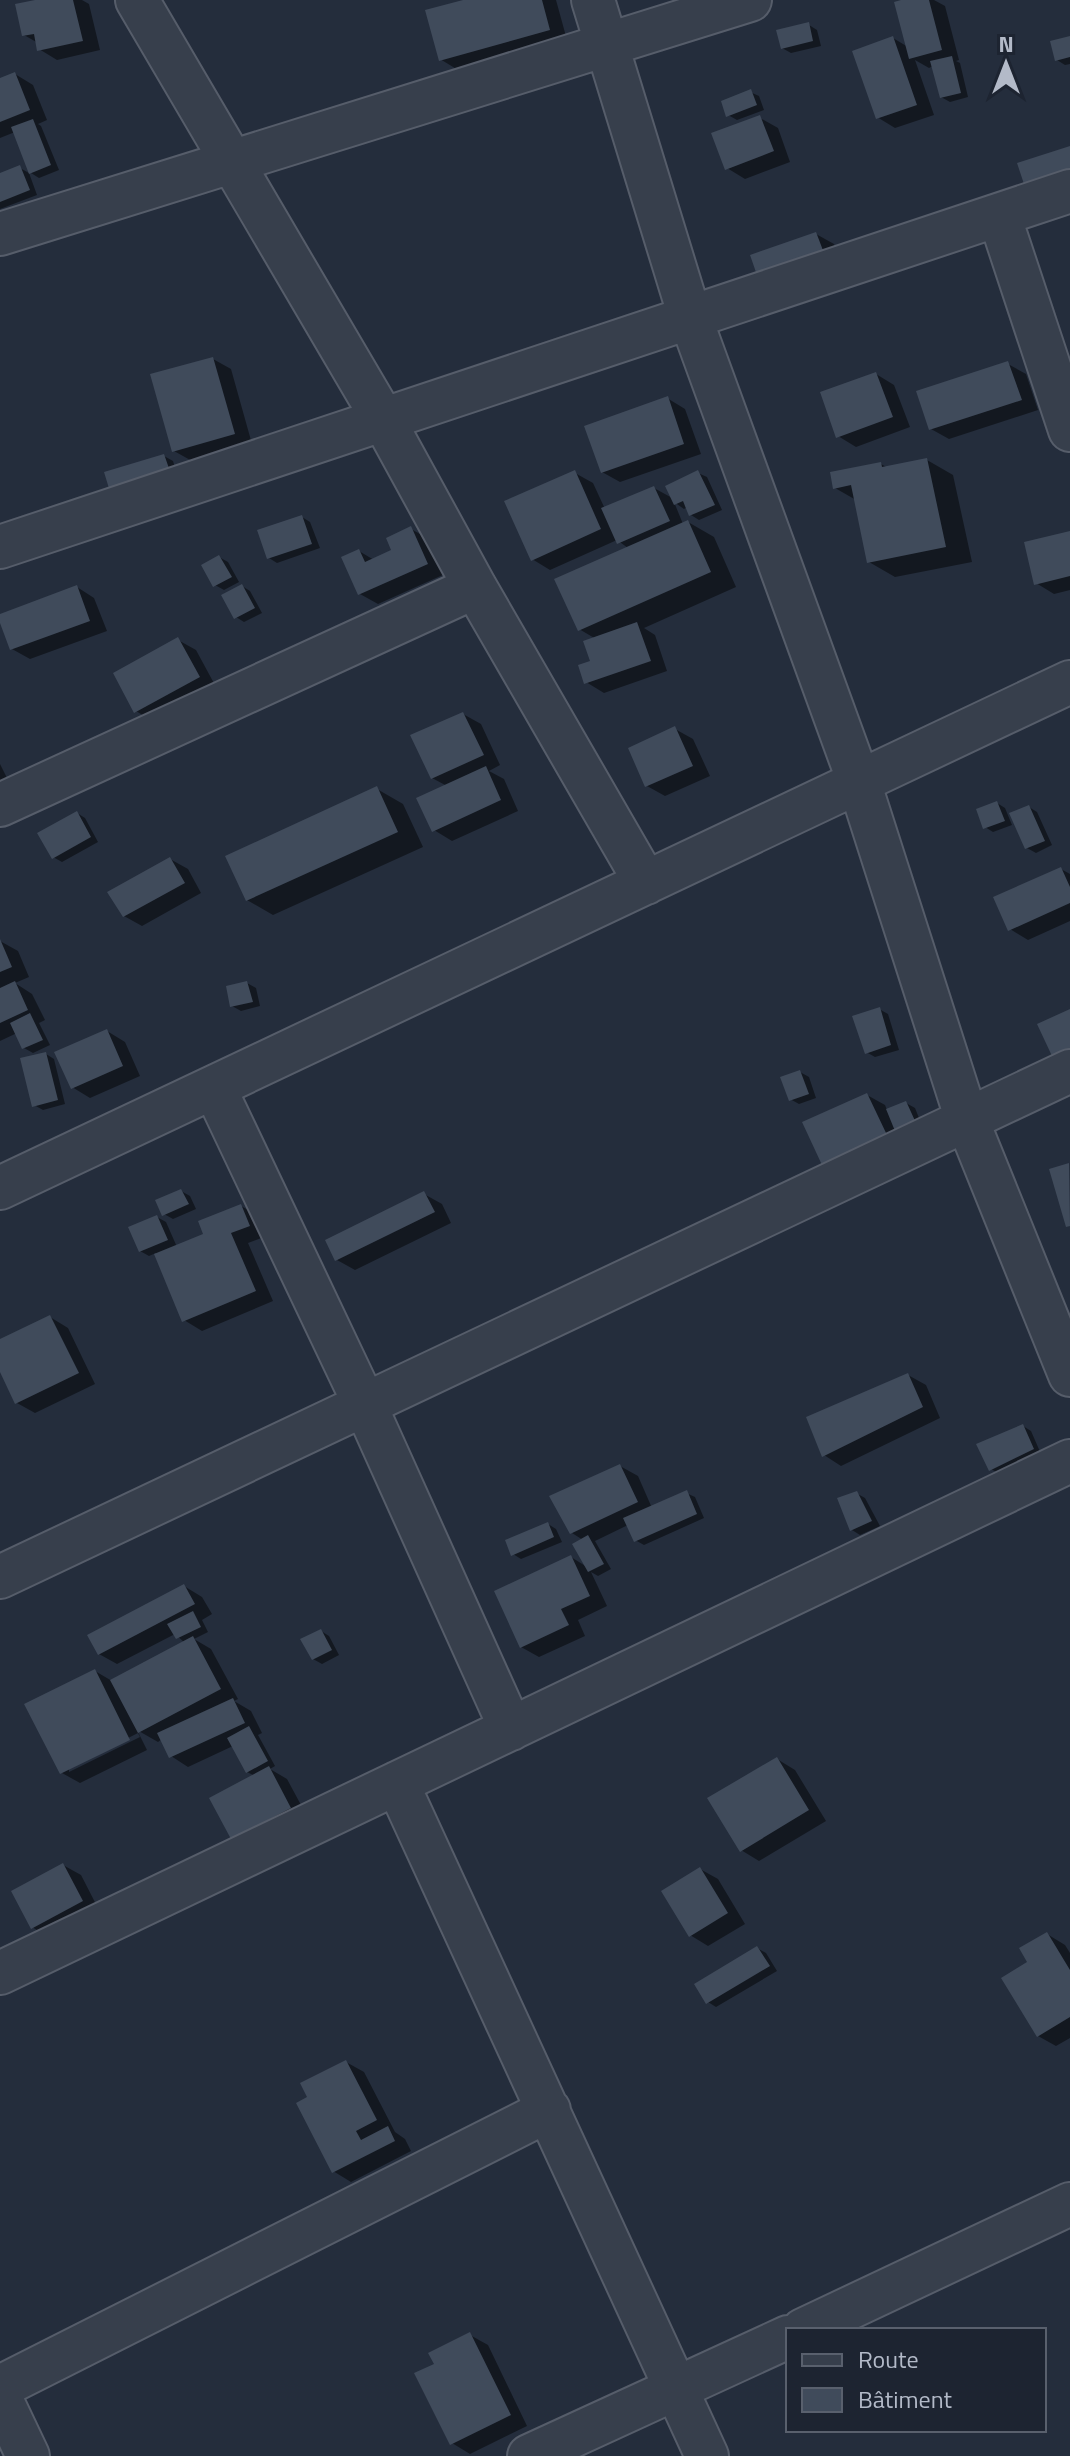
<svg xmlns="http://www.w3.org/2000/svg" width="1070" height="2456" viewBox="0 0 1070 2456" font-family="'Titillium Web',sans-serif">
<rect width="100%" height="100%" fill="#242d3c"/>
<path fill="#0007" fill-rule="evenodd" d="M44,0H82L89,4L100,50L57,60L39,49L38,43L24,35Z
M470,0H556L567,40L458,70L440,59Z
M910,0H934L945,6L959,60L956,61L960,63L968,97L950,102L941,97L933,66L929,68L915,60L934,115L895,128L877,117L893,38L908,47Z
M809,25L817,30L821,46L791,53L782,48Z
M1070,38V64L1065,65L1057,60Z
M15,74L33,85L47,120L38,124L41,126L59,170L39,178L31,173L15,132L0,138V80Z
M750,92L759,96L764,110L737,120L728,115Z
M760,118L778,128L790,162L745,179L727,168Z
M20,168L29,173L37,195L0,209V176Z
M816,234L834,244L849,284L785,307Z
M213,359L231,369L252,444L192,461L174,451Z
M1008,364L1026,374L1038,410L949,439L931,429Z
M876,374L894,385L910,427L856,447L838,436Z
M667,398L685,409L701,454L620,482L602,472Z
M164,456L173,461L179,481L112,494Z
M927,460L953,475L972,562L895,577L869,562L856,500L835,488L881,464L888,468Z
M575,473L593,483L605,509L654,488L674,499L698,473L707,477L722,510L699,520L691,515L687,507L684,509L674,502L683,524L688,522L714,537L736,587L644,628L655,635L667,671L604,693L586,682L593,662L596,639L579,629L628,548L617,540L550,570L532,559Z
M302,517L310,522L320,548L277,563L269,558Z
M411,529L429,539L445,574L378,604L360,594L359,551L374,560L394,551Z
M1070,533V590L1054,594L1036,583Z
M219,557L228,562L239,582L224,590L215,585Z
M242,586L250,591L262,613L244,622L236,617Z
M77,587L94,598L107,631L30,659L12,649L0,616Z
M178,640L196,650L216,687L154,722L136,711Z
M463,714L481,724L500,765L489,771L504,779L518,811L452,841L434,830L447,786L432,778Z
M675,729L693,739L710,776L665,796L647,786Z
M0,764L9,782L0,787Z
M377,789L403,804L423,847L273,915L247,900Z
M997,803L1005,808L1012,825L993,832L985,827Z
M1029,807L1037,812L1052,845L1036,853L1027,848Z
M77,813L85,818L98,842L62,862L53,857Z
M170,859L188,869L201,893L142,926L124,916Z
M1061,869L1070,874V921L1028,940L1010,929Z
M0,941L18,951L29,977L15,983L32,994L45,1020L39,1023L50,1045L33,1053L24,1048L17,1033L0,1041Z
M247,983L256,988L260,1006L241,1011L232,1006Z
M879,1009L888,1014L899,1050L875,1057L866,1052Z
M107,1031L125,1042L140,1076L90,1098L72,1087Z
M46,1054L54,1059L65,1104L43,1110L34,1105Z
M800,1072L809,1077L816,1098L799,1104L790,1099Z
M867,1095L885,1105L887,1110L906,1103L915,1108L923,1128L842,1174L824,1163Z
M181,1191L190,1196L196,1209L173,1219L164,1214Z
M424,1194L442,1204L451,1223L355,1270L337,1260Z
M241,1206L259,1216L267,1236L248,1243L273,1301L202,1331L184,1320L156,1253L149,1256L140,1251L157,1217L166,1222L177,1247L206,1235Z
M50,1317L68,1328L95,1384L35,1413L17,1403L0,1368V1341Z
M908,1375L926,1385L940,1418L841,1466L824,1455Z
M1023,1426L1031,1431L1041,1454L1000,1474L991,1469Z
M620,1466L638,1476L652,1508L686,1493L695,1497L704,1518L644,1545L635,1540L628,1525L595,1541L611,1569L598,1576L591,1572L607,1606L578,1620L585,1636L539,1657L521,1647L571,1557L587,1567L583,1540L572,1533Z
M856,1493L865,1498L880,1526L860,1535L852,1530Z
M548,1524L556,1529L562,1542L521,1559L513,1554Z
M184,1586L202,1597L212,1614L202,1620L208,1632L194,1639L211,1649L238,1699L234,1701L251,1711L262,1733L258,1735L275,1766L270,1769L287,1779L308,1818L251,1848L233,1838L255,1776L247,1772L233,1746L188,1767L171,1756L162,1739L158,1742L137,1730L147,1750L80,1783L62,1773L95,1671L112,1681L185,1643L175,1634L117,1664L99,1654ZM138,1733L140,1737L69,1772V1768Z
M321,1631L329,1636L339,1655L322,1664L313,1659Z
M777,1759L795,1770L826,1821L759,1861L741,1850Z
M63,1865L81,1875L100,1912L50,1938L32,1927Z
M700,1869L718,1879L745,1924L708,1946L690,1935Z
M1047,1934L1065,1945L1070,1953V2038L1056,2046L1038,2036L1030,1963Z
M757,1948L766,1953L777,1971L716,2007L708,2002Z
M346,2062L364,2072L395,2132L405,2139L411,2151L351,2182L333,2171L310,2097Z
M470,2335L488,2345L527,2426L470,2454L452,2443L437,2365Z"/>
<path fill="#404b5b" d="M35,0H73L83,41L37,51L34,34L22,36L15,4Z
M463,0H542L550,30L439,61L425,10Z
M901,0H929L942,50L909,59L894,2Z
M809,22L813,41L781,49L776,30Z
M893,36L917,105L876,119L852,51Z
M1070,36V57L1055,61L1050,41Z
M952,56L961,93L940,98L930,61Z
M15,72L30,110L0,122V78Z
M751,89L757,105L726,117L721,101Z
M760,115L774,151L725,170L711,133Z
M33,119L51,165L29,174L11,127Z
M1070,146V192L1031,205L1017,163Z
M20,165L30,190L0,202V173Z
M816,232L832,274L765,298L750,255Z
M213,357L235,434L172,452L150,374Z
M1008,361L1022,400L929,430L916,391Z
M876,372L893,417L836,438L820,392Z
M668,396L684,444L601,473L584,426Z
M164,454L172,477L111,495L104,472Z
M927,458L946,547L867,563L851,485L833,489L830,472L881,462L882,467Z
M575,470L601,529L531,561L504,501Z
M698,470L715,505L689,516L683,501L674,505L665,486Z
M654,486L670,521L617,544L601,508Z
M302,515L312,544L267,559L257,530Z
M688,520L711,572L578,631L554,579Z
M411,526L428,564L358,595L341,557L359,549L365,562L391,550L386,538Z
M1070,531V576L1034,585L1024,542Z
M219,555L232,577L213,587L201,565Z
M242,584L255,608L234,619L221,595Z
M77,585L90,621L10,650L0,623V614Z
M637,622L651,661L584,684L578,665L590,661L583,641Z
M178,637L200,677L134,713L113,673Z
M463,712L484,755L431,779L410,735Z
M675,726L693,766L645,787L628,748Z
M486,766L501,800L432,832L416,798Z
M377,786L398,832L246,901L225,856Z
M997,801L1005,821L983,829L976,809Z
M1029,805L1045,841L1025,849L1009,813Z
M77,811L91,837L52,859L37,833Z
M170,857L185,883L123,917L107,892Z
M1061,867L1070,887V903L1008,931L993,897Z
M0,939L12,967L0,972Z
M15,981L28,1010L0,1023V988Z
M247,981L253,1002L230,1007L226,986Z
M880,1007L891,1045L865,1054L852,1016Z
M1070,1009V1049L1052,1056L1037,1024Z
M30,1013L43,1040L22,1049L10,1023Z
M107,1029L123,1066L71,1089L54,1052Z
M46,1052L58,1100L32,1107L20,1058Z
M800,1070L809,1094L789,1101L780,1077Z
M867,1093L887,1135L822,1165L802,1122Z
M906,1101L916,1123L895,1131L886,1109Z
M1069,1163L1070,1226L1066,1227L1049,1169Z
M181,1189L189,1204L162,1216L155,1200Z
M424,1191L435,1212L335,1261L325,1240Z
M241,1204L250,1226L231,1233L256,1291L182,1322L154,1254L203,1234L198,1221Z
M157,1215L168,1240L139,1252L128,1227Z
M50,1315L79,1373L15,1404L0,1372V1339Z
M908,1373L923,1407L822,1457L806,1417Z
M1023,1424L1034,1449L989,1471L976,1444Z
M620,1464L638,1502L570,1534L549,1496Z
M687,1490L697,1514L634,1542L623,1518Z
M857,1491L872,1521L850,1531L837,1498Z
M548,1522L554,1537L511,1556L505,1540Z
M588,1535L604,1564L588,1572L572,1544Z
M571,1555L590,1596L561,1609L569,1625L520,1648L494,1591Z
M184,1584L195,1604L98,1655L87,1635Z
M193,1611L201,1627L176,1639L167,1624Z
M321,1629L332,1650L312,1660L300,1639Z
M193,1636L221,1689L138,1733L110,1680Z
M95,1669L130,1740L60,1774L24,1704Z
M233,1698L245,1723L169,1758L157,1733Z
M249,1726L268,1761L246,1773L227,1738Z
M777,1757L809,1810L740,1852L707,1798Z
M269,1766L291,1808L231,1839L209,1798Z
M63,1863L83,1901L31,1929L11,1891Z
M700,1867L728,1913L689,1937L661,1891Z
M1047,1932L1070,1970V2017L1037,2037L1001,1978L1027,1962L1019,1948Z
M757,1946L770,1966L706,2004L694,1984Z
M346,2060L377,2120L356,2131L361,2140L388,2126L395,2141L332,2173L296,2103L307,2097L300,2083Z
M470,2332L511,2415L450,2445L414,2373L434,2364L428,2353Z"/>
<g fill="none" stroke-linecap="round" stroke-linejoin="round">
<defs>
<path id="minor" d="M137,0L383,419L475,587L646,883
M593,0L690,317L859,782L967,1120L1070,1375
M999,215L1070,430
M0,234L750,0
M0,547L1070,191
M0,805L475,587
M214,1087L365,1405L511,1729
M0,1188L1070,682
M0,1577L1070,1071
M397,1783L707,2456
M0,1973L1070,1461
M803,2330L1070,2204
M0,2387L549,2110
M0,2397L28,2456
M529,2456L788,2337"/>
</defs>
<use href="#minor" stroke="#565d6a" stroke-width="46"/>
<use href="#minor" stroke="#373f4c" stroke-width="42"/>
</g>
<rect x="786" y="2328" width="260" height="104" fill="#1d2431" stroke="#59606d" stroke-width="2"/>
<rect x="802" y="2354" width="40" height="12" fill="#373f4c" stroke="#59606d" stroke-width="2"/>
<text x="858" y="2368" font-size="24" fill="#b3bac8">Route</text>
<rect x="802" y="2388" width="40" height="24" fill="#404b5b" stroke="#59606d" stroke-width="2"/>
<text x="858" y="2408" font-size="24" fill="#b3bac8">Bâtiment</text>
<g transform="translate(1006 64)" stroke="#1d2431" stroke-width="6" paint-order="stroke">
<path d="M0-6L14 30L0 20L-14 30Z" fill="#b3bac8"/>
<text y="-12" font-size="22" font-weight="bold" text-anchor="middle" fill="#b3bac8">N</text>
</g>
</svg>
